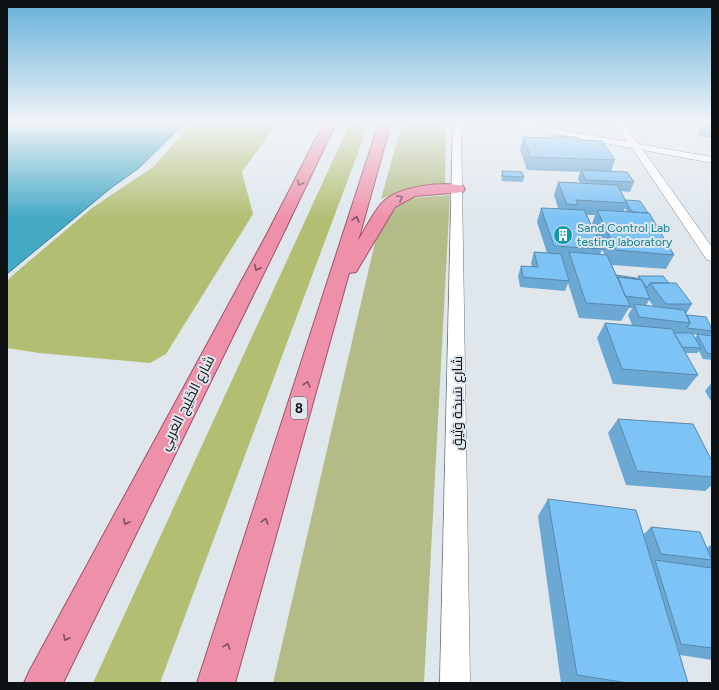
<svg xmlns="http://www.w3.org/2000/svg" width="719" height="690" viewBox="0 0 719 690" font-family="Figtree,Cairo,sans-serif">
<rect width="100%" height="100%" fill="#dfe7ed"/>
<path fill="#b3bc86" d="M402,123H446L445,184L404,191L381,199Z
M450,195L424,683H273L379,225L395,206L411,198Z"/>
<path fill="#b2be72" d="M193,123H283L274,127L242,172L253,214L166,354L150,363L39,353L7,348V281L14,274L92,208L153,167Z
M350,123H369L160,683H93Z"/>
<path fill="#44a9c5" stroke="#347b90" d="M7,123H185L139,168L111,188L7,274Z"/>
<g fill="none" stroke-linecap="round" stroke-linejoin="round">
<defs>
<path id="minor" d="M453,123H461L470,683H440Z
M506,123H524L627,142L615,123H623L638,144L712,157V163L643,150L712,247V261L707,260L632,148L510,126Z"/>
<path id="trunk" d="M324,123H336L283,234L63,683H24L30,670L267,234Z
M379,123H391L358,241C365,229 374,211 383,202C398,186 443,181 463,186L465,189L463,192L415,196L395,207L356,272L349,273L235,683H197Z"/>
</defs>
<use href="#minor" stroke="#70777d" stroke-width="1"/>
<use href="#trunk" stroke="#9e5268" stroke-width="2"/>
<use href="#minor" fill="#fff" fill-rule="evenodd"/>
<use href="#trunk" fill="#ef90ab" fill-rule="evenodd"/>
</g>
<path fill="#6ca8d4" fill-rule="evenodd" d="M699,123H712V138L698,136Z
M550,136L579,140L615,160L611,171L634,182L630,192L620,191L625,200L674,255L666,269L612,265L616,275L637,279L638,276L669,283L692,304L686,314L687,315L712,329V332L710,336H712V360L703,359L699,351L697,353H685L698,375L686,390L613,384L597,338L605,323L632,325L628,315L632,308H629L621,321L579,318L568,283L565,291L520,287L518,276L521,266L532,267L531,263L534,252L547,253L537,222L541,208H558L554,195L558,182L580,183L578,179L580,172L527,170L520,150L523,137L549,138ZM625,208L627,212H623ZM587,215H595L592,224L599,242ZM602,250L605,255L600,254ZM649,300L653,306H646ZM693,334L697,335L695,338Z
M502,171L524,177L523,182L502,181L501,176Z
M712,382V403L705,391Z
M618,419L712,461V485L705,491L626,485L608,433Z
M548,499L644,534L651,527L707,548L712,544V660L680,655L688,683H561L538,516Z"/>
<path fill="#7ec3f6" stroke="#5888ac" d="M550,136L577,137L579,140L602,141L615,160L531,157L523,137L551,138Z
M581,170L627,172L634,182L586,180Z
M502,171L522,172L524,177L503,176Z
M558,182L617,185L627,203L576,200L578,205L567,204Z
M625,200L640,201L648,213L632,212Z
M541,208L584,210L603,249L554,246Z
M597,210L649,213L674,255L616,250Z
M534,252L561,254L569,281L523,277L521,266L538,267Z
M569,252L607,255L630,306L586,303Z
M616,275L636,278L637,279L618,277V279Z
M638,276H663L669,283H650L647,288Z
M618,277L642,280L650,299L625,296Z
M650,283H676L692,304H666Z
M634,304L684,310L690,323L639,317Z
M687,315L706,317L712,329V331L687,328L690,323Z
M605,323L672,329L698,375L622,369Z
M674,333H692L701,348L682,347Z
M697,334L712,336V354L707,353Z
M618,419L693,424L712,461V477L637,471Z
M548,499L636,510L688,683H628L577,675Z
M651,527L700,532L712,560L661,554Z
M655,560L712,568V648L681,644Z"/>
<defs><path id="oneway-chevron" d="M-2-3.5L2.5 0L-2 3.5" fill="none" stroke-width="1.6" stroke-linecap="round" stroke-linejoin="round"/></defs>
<g stroke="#7e505f">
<use href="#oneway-chevron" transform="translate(300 183) rotate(116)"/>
<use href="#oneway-chevron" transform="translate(400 198) rotate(-28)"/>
<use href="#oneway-chevron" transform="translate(356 219) rotate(-74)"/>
<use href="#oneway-chevron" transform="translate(257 268) rotate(117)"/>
<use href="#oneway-chevron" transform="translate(307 384) rotate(-73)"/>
<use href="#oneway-chevron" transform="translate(265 521) rotate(-73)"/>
<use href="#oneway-chevron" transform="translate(126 522) rotate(117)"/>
<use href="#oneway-chevron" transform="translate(66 638) rotate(117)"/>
<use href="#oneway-chevron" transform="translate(227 646) rotate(-73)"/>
</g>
<linearGradient id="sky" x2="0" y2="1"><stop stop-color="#66b0da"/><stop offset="0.56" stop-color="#f1f4f7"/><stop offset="1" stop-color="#f1f4f7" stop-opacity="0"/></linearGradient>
<rect width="719" height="219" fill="url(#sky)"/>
<defs>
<symbol id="building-disc" viewBox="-11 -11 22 22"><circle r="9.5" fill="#0f9aa8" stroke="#dfe7ed"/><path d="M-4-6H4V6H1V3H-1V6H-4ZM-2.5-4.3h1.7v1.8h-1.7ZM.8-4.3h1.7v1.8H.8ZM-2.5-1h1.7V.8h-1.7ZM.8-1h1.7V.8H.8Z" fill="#fff"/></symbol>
</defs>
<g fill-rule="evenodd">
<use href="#building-disc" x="552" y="224" width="22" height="22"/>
</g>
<g text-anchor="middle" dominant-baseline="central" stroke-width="4" stroke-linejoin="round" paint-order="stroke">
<g font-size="12" fill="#0d838f" stroke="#dfe7ed" text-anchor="start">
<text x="577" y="228">Sand Control Lab<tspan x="577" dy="14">testing laboratory</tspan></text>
</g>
<rect fill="#dfe7ed" stroke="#4d5154" stroke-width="1" x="291" y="397" width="16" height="22" rx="3"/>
<g font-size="13" font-weight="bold" fill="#0e1113">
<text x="299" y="408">8</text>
</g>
<g font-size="14" fill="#0e1113" stroke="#dfe7ed">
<text transform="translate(187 403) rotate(-63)">شارع الخَلِيج العَربِي</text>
<text transform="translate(457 403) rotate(-90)">شارع سَبخة وَثِيق</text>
</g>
</g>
<rect width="719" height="690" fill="none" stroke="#0e1113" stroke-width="16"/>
</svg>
